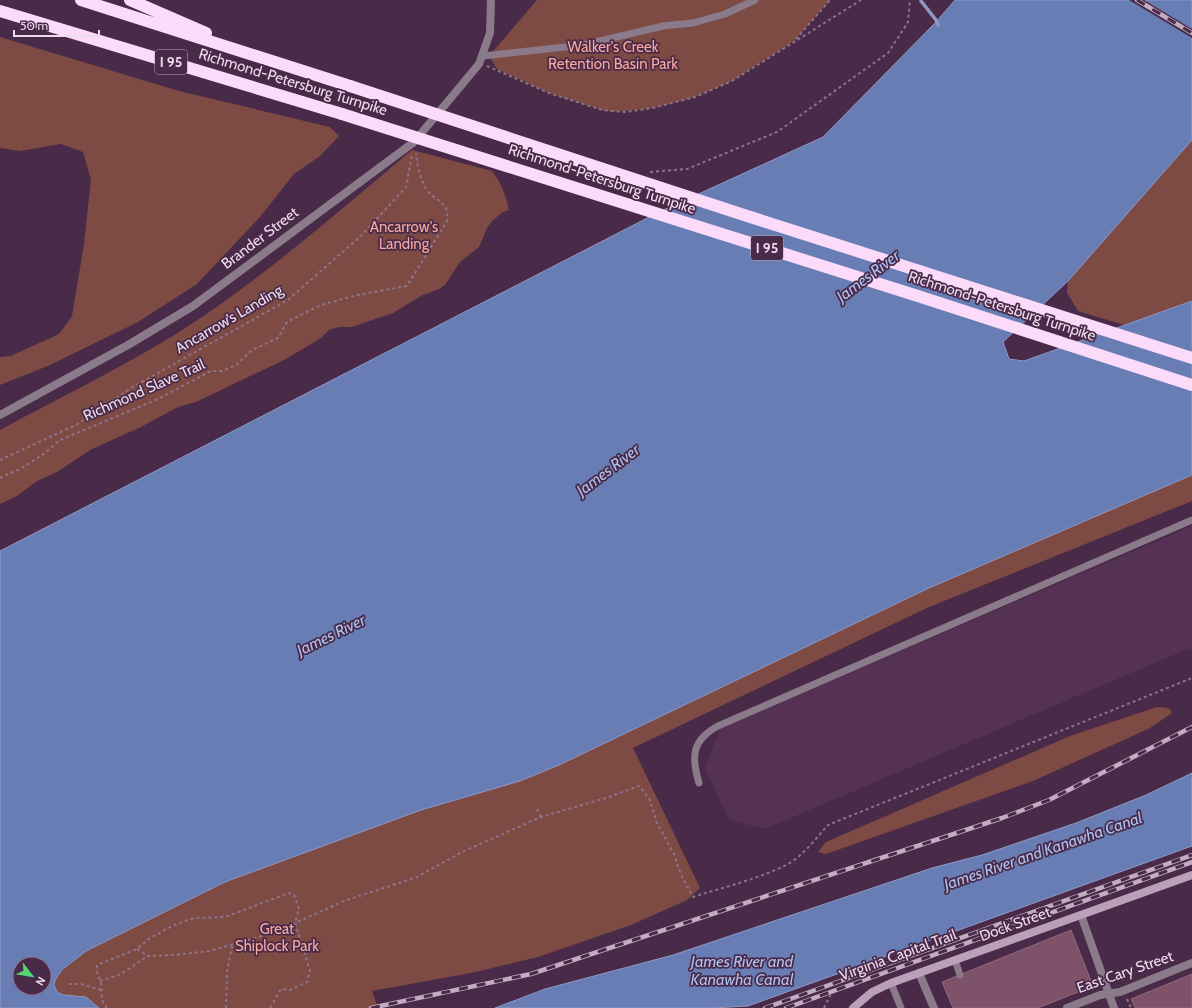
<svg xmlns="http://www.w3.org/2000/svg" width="1192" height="1008" viewBox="0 0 1192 1008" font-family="Cabin,sans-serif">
<rect width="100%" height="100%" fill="#492a48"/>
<path fill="#553154" d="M1192,526V651L1190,648L765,829L729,820L705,768L720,729Z"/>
<path fill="#7e4b44" d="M537,0H830L794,41L732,81L695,97L653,108L613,112L602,110L549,93L497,69L489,56Z
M0,37L179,91L330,127L339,136L320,156L294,174L260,217L197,284L138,322L50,365L0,385V357L11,356L59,334L72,316L84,244L91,180L83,152L61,144L20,151L0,148Z
M1192,140V301L1124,325L1078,311L1067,293L1068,281Z
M412,150L492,171C501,183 506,195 509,210L503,212L493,220L487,228L479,247L460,262L445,285L439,289L421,296L393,313L352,327H339L329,330L321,338L286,359L196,402L178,407L139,428L92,449L57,472L37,481L17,496L0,504V430C59,398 119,369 176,334C260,281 335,214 412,150Z
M1192,475V501L929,607L633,748L700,888L687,900L631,925L538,957L471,973L372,991L378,1008H99L86,997L63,995L57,992L54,985L55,980L63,970L86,951L225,882L421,810L520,781L559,765L929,588Z
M1157,707L1169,708L1172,713L1150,728L1033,781L826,854L818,852L826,842L1070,736Z"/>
<path fill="#687db4" stroke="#9099c5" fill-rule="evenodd" d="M955,0H1192V140L1068,281L1003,342L1009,359L1024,361L1192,301V475L929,588L559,765L520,781L421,810L225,882L86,951L62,970L55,980L54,985L57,992L63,995L86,997L99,1008H0V551L657,213L823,137L936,22ZM20,964H44V988H20Z
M1192,773V846L748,1006L713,1008H495L545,989L673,955L932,868L982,855L1076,823L1146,795Z"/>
<path fill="#492a48" d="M1129,0H1144L1192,29V38Z"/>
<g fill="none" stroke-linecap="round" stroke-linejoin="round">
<path stroke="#9099c5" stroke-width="3.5" d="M921,1L936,20L938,25"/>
</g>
<path fill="#7e5369" stroke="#94677e" d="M1071,930L1093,986L1038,1008H953L942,982Z
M1192,974V1008H1135L1131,999Z"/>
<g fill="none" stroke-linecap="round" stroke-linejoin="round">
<path stroke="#8d738c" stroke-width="2" stroke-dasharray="3 3" stroke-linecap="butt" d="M796,39L830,0
M487,66L549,93L602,110L625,112L653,108L695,97L732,81L861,0
M650,172L687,169L777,132L888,53L908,22L910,0
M0,460L76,425L131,388L288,300L363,234L406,187L412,155
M0,478L22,468L45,453L60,440L158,399L211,371H222L236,365L252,350L278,338L287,322L321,305L357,295L407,286L447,221C450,201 435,202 426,189C420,178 417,165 416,153
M537,809L541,817
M137,949L148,956L174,955L209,951L273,933L344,901L417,877L462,852L541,817L609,797L639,786L649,798L657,823L674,854L681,875L693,897C724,887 759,879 788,864C804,855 816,838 828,825L1192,678
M100,981L121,974L148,956
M69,984H81L101,990
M1127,999L1131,1008
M107,1008C99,999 103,993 101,984C99,976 96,974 97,965L137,949L150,938L174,925L194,918L225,917L289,893L294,895L299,909L295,922L310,971L307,982L290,990L281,989L270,1008
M226,1008L227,972L232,946
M824,1008L832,992L837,989L1192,861"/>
<path stroke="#8b7b8a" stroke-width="7" d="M483,56L583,45L663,26L693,23L725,14L755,0
M699,783C691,756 692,740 718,726L1192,520
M955,960L960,975
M891,983L901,1008"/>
<path stroke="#8b7b8a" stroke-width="8" d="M0,415L128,345L193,306L414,142L479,64L490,33L491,0
M919,973L934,1008
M1067,1008L1100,995L1120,992L1192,963"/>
<path stroke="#8b7b8a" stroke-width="8" d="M1081,915L1114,1008"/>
<path stroke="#baa1b9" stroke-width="8" d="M853,1008L872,992L891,983L1192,875"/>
<path stroke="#fbdbf9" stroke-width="12" d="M81,0L350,86
M130,0L206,33
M0,11L342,114"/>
<defs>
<path id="rail" d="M1137,0L1192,33
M371,1008L531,974L1002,818L1049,800L1192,727
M765,1008L1192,855
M786,1008L1192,862"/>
</defs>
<use href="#rail" stroke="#c3adc2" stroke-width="4.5"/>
<use href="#rail" stroke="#492a48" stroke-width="3" stroke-dasharray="9" stroke-linecap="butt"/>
<path stroke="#fbdbf9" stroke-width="12" d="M350,86L741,214L1192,358
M342,114L921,297L1192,385"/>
</g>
<g text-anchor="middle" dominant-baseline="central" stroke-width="3.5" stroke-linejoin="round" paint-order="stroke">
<g fill="#492a48" stroke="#bca6bc" stroke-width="1">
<rect x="155" y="50" width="32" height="24" rx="3"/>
<rect x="751" y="236" width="32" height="24" rx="3"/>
</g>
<g font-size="14" font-weight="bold" fill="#eedbed">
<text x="171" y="62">I 95</text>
<text x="767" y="248">I 95</text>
</g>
<g font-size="15" fill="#f8a99f" stroke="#492a48">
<text x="613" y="47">Walker's Creek<tspan x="613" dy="17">Retention Basin Park</tspan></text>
<text x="404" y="227">Ancarrow's<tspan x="404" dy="17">Landing</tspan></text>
<text x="277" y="929">Great<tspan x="277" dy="17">Shiplock Park</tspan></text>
</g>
<g font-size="15" fill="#eedbed" stroke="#492a48">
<text transform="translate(293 82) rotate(17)">Richmond-Petersburg Turnpike</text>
<text transform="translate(602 179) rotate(18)">Richmond-Petersburg Turnpike</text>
<text transform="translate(260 238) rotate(-37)">Brander Street</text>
<text transform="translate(1002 306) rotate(18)">Richmond-Petersburg Turnpike</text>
<text transform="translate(229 319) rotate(-30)">Ancarrow’s Landing</text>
<text transform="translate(144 390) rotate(-24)">Richmond Slave Trail</text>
<text transform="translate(1015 924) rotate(-20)">Dock Street</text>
<text transform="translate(898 955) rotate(-20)">Virginia Capital Trail</text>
<text transform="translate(1125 972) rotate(-19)">East Cary Street</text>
</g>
<g font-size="16" font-style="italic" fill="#aec1f0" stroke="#492a48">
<text transform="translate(868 276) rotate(-37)">James River</text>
<text transform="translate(608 470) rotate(-37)">James River</text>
<text transform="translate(331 635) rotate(-26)">James River</text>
<text transform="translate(1043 851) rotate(-19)">James River and Kanawha Canal</text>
<text x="742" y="961">James River and<tspan x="742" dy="18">Kanawha Canal</tspan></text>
</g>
</g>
<g transform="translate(32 976) rotate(121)"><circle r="19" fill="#492a48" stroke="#8b718a"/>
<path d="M0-3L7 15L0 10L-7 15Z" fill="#56d671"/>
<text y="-6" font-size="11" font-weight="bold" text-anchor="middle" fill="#eedbed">N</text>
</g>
<path d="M14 30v6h85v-6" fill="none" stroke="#eedbed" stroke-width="2"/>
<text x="20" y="30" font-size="12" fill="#eedbed" stroke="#492a48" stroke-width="3" paint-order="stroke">50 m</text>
</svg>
